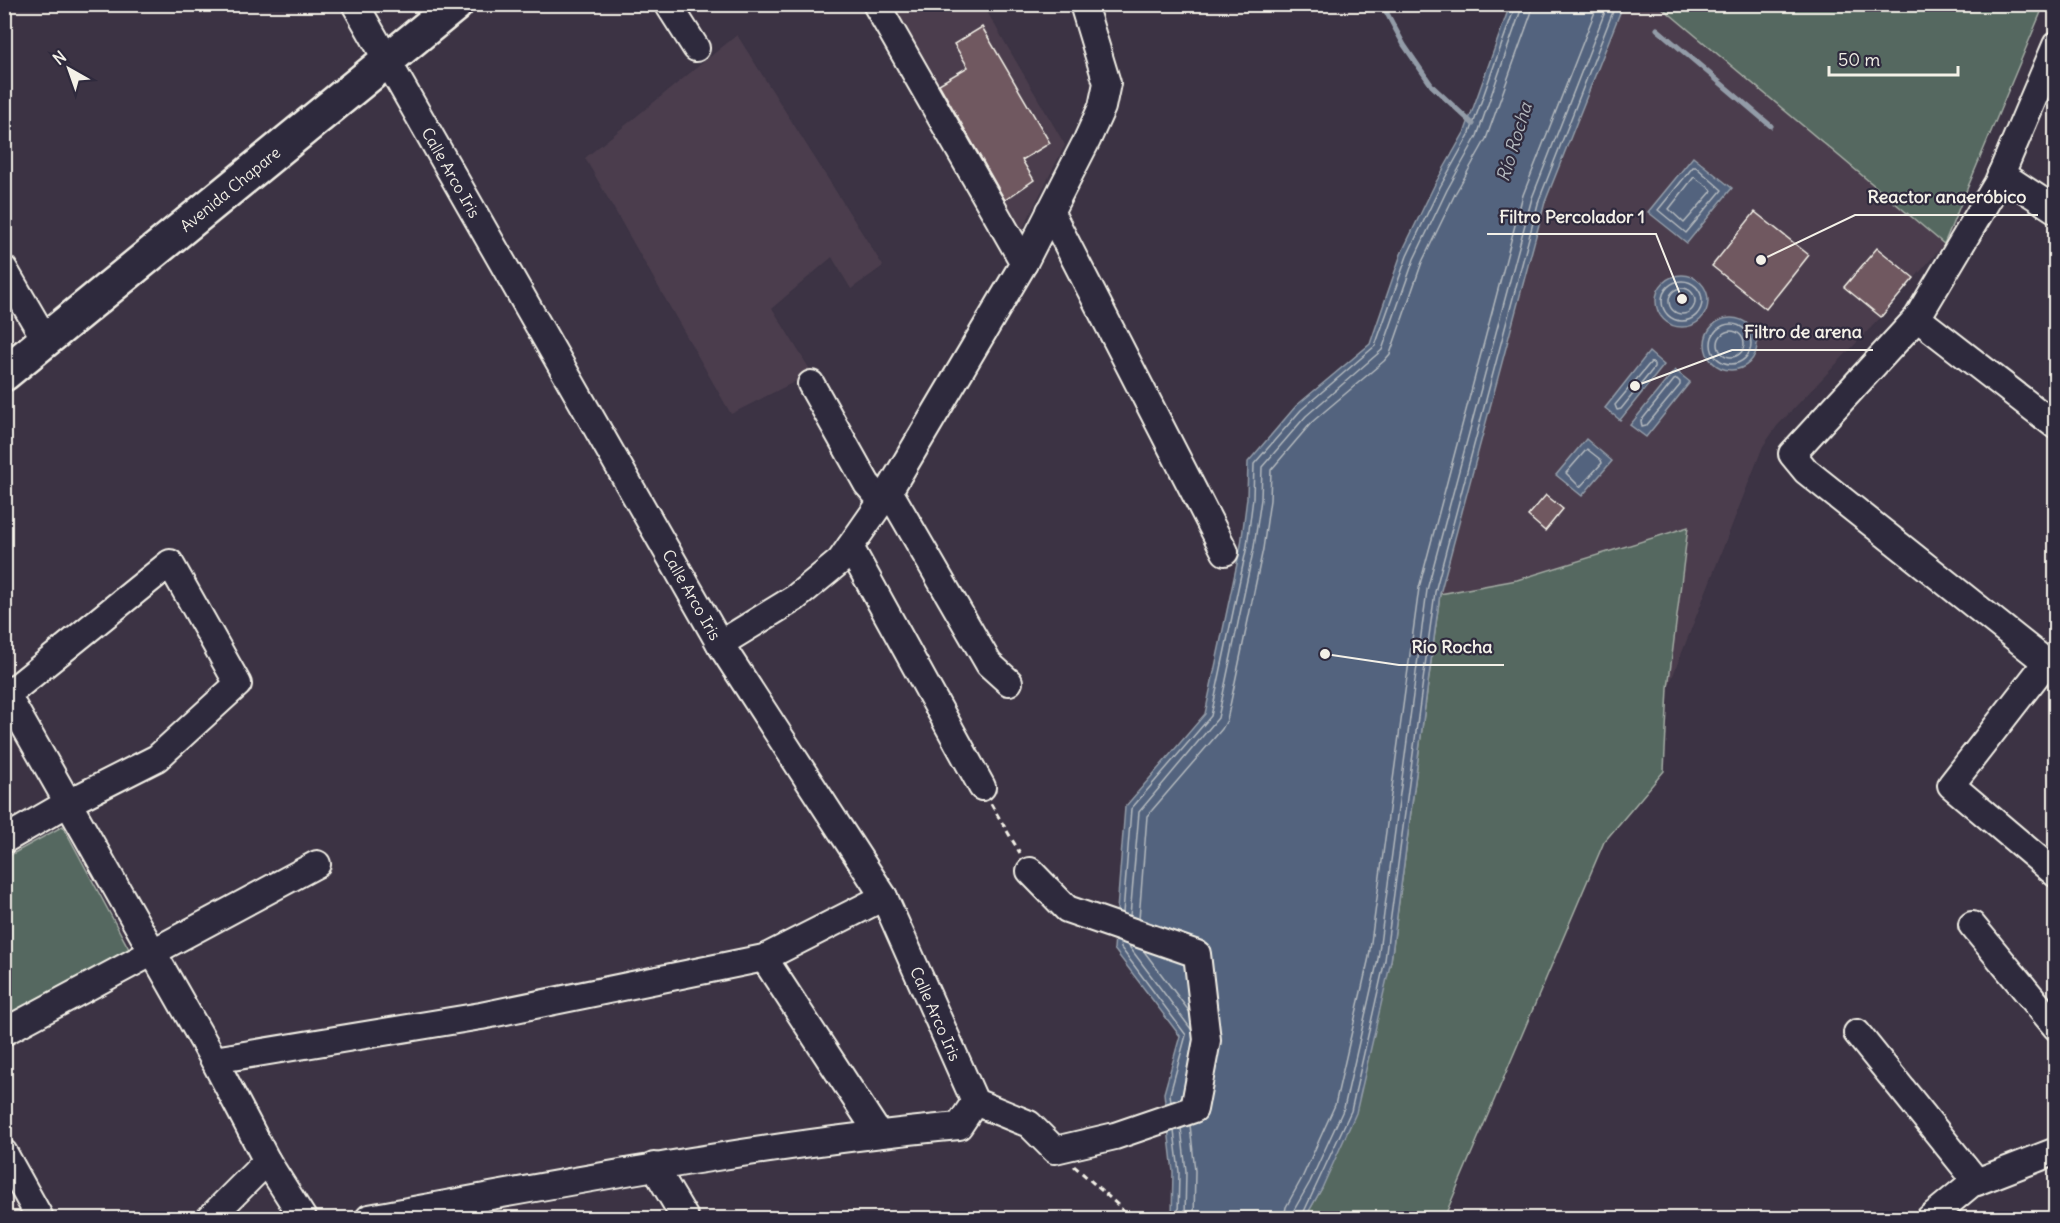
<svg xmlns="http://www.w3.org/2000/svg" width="2060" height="1223" viewBox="0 0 2060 1223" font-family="Delius,sans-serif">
<rect width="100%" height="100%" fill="#3c3344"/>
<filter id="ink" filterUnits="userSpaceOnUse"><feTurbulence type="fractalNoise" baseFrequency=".0167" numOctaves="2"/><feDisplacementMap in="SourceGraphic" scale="12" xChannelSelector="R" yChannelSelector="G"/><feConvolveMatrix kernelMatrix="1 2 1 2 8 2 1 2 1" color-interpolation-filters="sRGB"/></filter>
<g filter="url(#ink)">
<path fill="#4b3e4d" d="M886,5H983L1065,145L1018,238Z
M1623,5H1659L1944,244L1881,317L1777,426L1763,446L1668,688L1444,1218H1305L1322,1188L1391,961L1440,594L1545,202Z
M737,35L883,266L851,289L832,257L772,308L812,373L731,414L585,158Z"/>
<path fill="#556861" stroke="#a4aca4" stroke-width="1.5" d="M1659,5H2044L1944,244Z
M1688,527L1668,688L1664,771L1604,842L1444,1218H1305L1322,1188L1391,961L1440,594L1517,580Z
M63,826L130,951L5,1020V858Z"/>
<path fill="#53647e" stroke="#939ca8" stroke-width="1.5" d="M1510,5H1623L1545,202L1440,594L1391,961L1356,1113L1322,1188L1305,1218H1172L1173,1172L1164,1093L1180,1036L1114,949L1125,807L1205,714L1241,545L1247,498L1248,462L1296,406L1370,344L1401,254L1435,184L1465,131Z
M1693,157L1732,188L1687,243L1648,212Z
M1656 301a26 26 0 1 1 52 0a26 26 0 1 1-52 0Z
M1705 344a26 26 0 1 1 52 0a26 26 0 1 1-52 0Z
M1649,352L1664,365L1620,420L1605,408Z
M1675,370L1690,382L1646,437L1630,425Z
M1586,439L1612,461L1582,496L1556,475Z"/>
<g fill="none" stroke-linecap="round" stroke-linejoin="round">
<path stroke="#b4b9be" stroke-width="1.5" d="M1693,167H1696L1722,190L1686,233L1658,210Z
M1694,177L1711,189L1712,191L1684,223L1669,209Z
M1662 301a20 20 0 1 1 40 0a20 20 0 1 1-40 0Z
M1669 301a13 13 0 1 1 26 0a13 13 0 1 1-26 0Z
M1711 344a20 20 0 1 1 40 0a20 20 0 1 1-40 0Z
M1718 344a13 13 0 1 1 26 0a13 13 0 1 1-26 0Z
M1651,362L1654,364V368L1621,409L1617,410L1615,405Z
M1677,379L1680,382V385L1646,426L1642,427L1641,421L1674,380Z
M1587,449L1601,460L1602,463L1580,487L1566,473Z
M1123,913L1131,809L1211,716L1247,546L1253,498L1254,464L1301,410L1375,346L1407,256L1440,187L1470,133L1516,4
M1130,916L1139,812L1218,718L1254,547L1261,499L1262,467L1306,416L1382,350L1414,259L1447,190L1477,136L1523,4
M1139,919L1147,816L1222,729L1227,720L1263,549L1270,500L1271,470L1312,422L1384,361L1390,354L1422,262L1455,194L1486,139L1531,14L1532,4
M1120,943L1121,948L1186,1035L1170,1094L1171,1102
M1128,945L1191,1029
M1143,950L1189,1011
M1190,1125L1195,1171L1194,1218
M1181,1128L1186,1171L1185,1218
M1174,1131L1179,1172L1178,1218
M1284,1218L1286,1207L1302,1178L1335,1105L1369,957L1419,588L1523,195L1598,4
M1293,1218L1294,1210L1310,1182L1344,1108L1378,959L1427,590L1532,198L1608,4
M1301,1218L1351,1111L1385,960L1435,592L1539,200L1616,4"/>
<path stroke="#939ca8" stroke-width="5" d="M1382,4L1404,45L1432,86L1473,124
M1657,29L1771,126"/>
</g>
<path fill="#6f5861" stroke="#f4f1e8" stroke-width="1.5" d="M982,27L1050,143L1022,160L1034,180L1005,200L939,84L968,67L954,44Z
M1755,212L1809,255L1766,309L1712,266Z
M1877,248L1914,278L1881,317L1844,287Z
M1546,495L1563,509L1545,531L1528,516Z"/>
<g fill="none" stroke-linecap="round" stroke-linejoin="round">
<defs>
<g id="minor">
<path id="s1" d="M355,4L720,644L884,897L975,1102L1029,1124L1055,1150L1115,1136L1194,1109L1207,1040L1197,954L1067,909L1030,871"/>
<path d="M668,4L696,48"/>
<path d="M876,4L1024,263"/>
<path d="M2056,45L1997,184L1917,318L1792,454L1806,471L2056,670"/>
<path d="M2001,174L2056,210"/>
<path d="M1050,211L1225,552"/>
<path d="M4,269L46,341"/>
<path d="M1917,318L2056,426"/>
<path d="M811,384L867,484L882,501"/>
<path d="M889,491L989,664L1009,682"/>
<path d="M850,547L982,787"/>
<path d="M720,644L795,598L840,561L889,491L1024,263L1087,140L1102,107L1107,83L1083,4"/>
<path d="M2046,663L1951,785L2056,874"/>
<path d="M4,690L214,1060L267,1161L303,1218"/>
<path d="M4,840L68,803L157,758L238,684L170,563L7,695"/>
<path d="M1972,925L2056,1027"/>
<path d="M764,958L878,1133"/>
<path d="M4,1032L317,864"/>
<path d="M1857,1033L1977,1182"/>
<path d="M214,1060L481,1016L764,958L884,897"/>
<path d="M4,1153L40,1218"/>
<path d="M654,1166L685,1218"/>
<path d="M210,1218L267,1161"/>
<path d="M369,1218C565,1183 761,1144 959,1126L975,1102"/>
<path d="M1930,1218L1971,1184L2056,1151"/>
</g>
<g id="major">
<path id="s2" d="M4,374L456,4"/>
</g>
</defs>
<use href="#minor" stroke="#f4f1e8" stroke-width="30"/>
<use href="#major" stroke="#f4f1e8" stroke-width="38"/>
<path stroke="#f4f1e8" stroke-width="3" stroke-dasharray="6 4.5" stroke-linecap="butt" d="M991,804L1020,853
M1074,1166L1118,1205L1129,1218"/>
<use href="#minor" stroke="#2f2a3d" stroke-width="26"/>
<use href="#major" stroke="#2f2a3d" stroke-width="33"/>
</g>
</g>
<g text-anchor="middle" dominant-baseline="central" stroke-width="4.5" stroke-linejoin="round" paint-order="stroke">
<g font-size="16" fill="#f4f1e8" stroke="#2f2a3d">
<text stroke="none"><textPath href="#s1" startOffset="194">Calle Arco Iris</textPath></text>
<text stroke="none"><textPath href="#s2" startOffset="292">Avenida Chapare</textPath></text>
<text stroke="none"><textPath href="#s1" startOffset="680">Calle Arco Iris</textPath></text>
<text stroke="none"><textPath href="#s1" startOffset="1166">Calle Arco Iris</textPath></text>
</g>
<g font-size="18" font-style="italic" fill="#b4b9be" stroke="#2f2a3d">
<text transform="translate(1514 142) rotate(-73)">Río Rocha</text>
</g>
</g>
<path fill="none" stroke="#f4f1e8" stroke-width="2" d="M1761 260L1855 215H2038M1682 299L1656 234H1487M1635 386L1732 350H1873M1325 654L1399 665H1504"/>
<g fill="#f4f1e8" stroke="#2f2a3d" stroke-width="2">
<circle cx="1761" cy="260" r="6"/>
<circle cx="1682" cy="299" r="6"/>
<circle cx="1635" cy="386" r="6"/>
<circle cx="1325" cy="654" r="6"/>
</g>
<g font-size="18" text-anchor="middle" font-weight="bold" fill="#f4f1e8" stroke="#2f2a3d" stroke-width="4.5" stroke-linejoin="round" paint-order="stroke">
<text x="1947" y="203">Reactor anaeróbico</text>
<text x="1572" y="223">Filtro Percolador 1</text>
<text x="1803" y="338">Filtro de arena</text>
<text x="1452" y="653">Río Rocha</text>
</g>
<rect width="2060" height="1223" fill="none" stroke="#2f2a3d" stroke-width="24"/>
<rect x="12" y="12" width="2036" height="1199" fill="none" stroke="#f4f1e8" stroke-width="2" filter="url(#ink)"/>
<g transform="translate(69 69) rotate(320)" stroke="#2f2a3d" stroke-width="4.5" paint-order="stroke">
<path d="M0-4.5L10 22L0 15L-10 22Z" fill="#f4f1e8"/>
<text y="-9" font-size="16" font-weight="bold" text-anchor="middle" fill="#f4f1e8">N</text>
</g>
<path d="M1829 66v9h129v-9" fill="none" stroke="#f4f1e8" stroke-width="3"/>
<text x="1838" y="66" font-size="18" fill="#f4f1e8" stroke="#2f2a3d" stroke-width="4.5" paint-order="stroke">50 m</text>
</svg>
